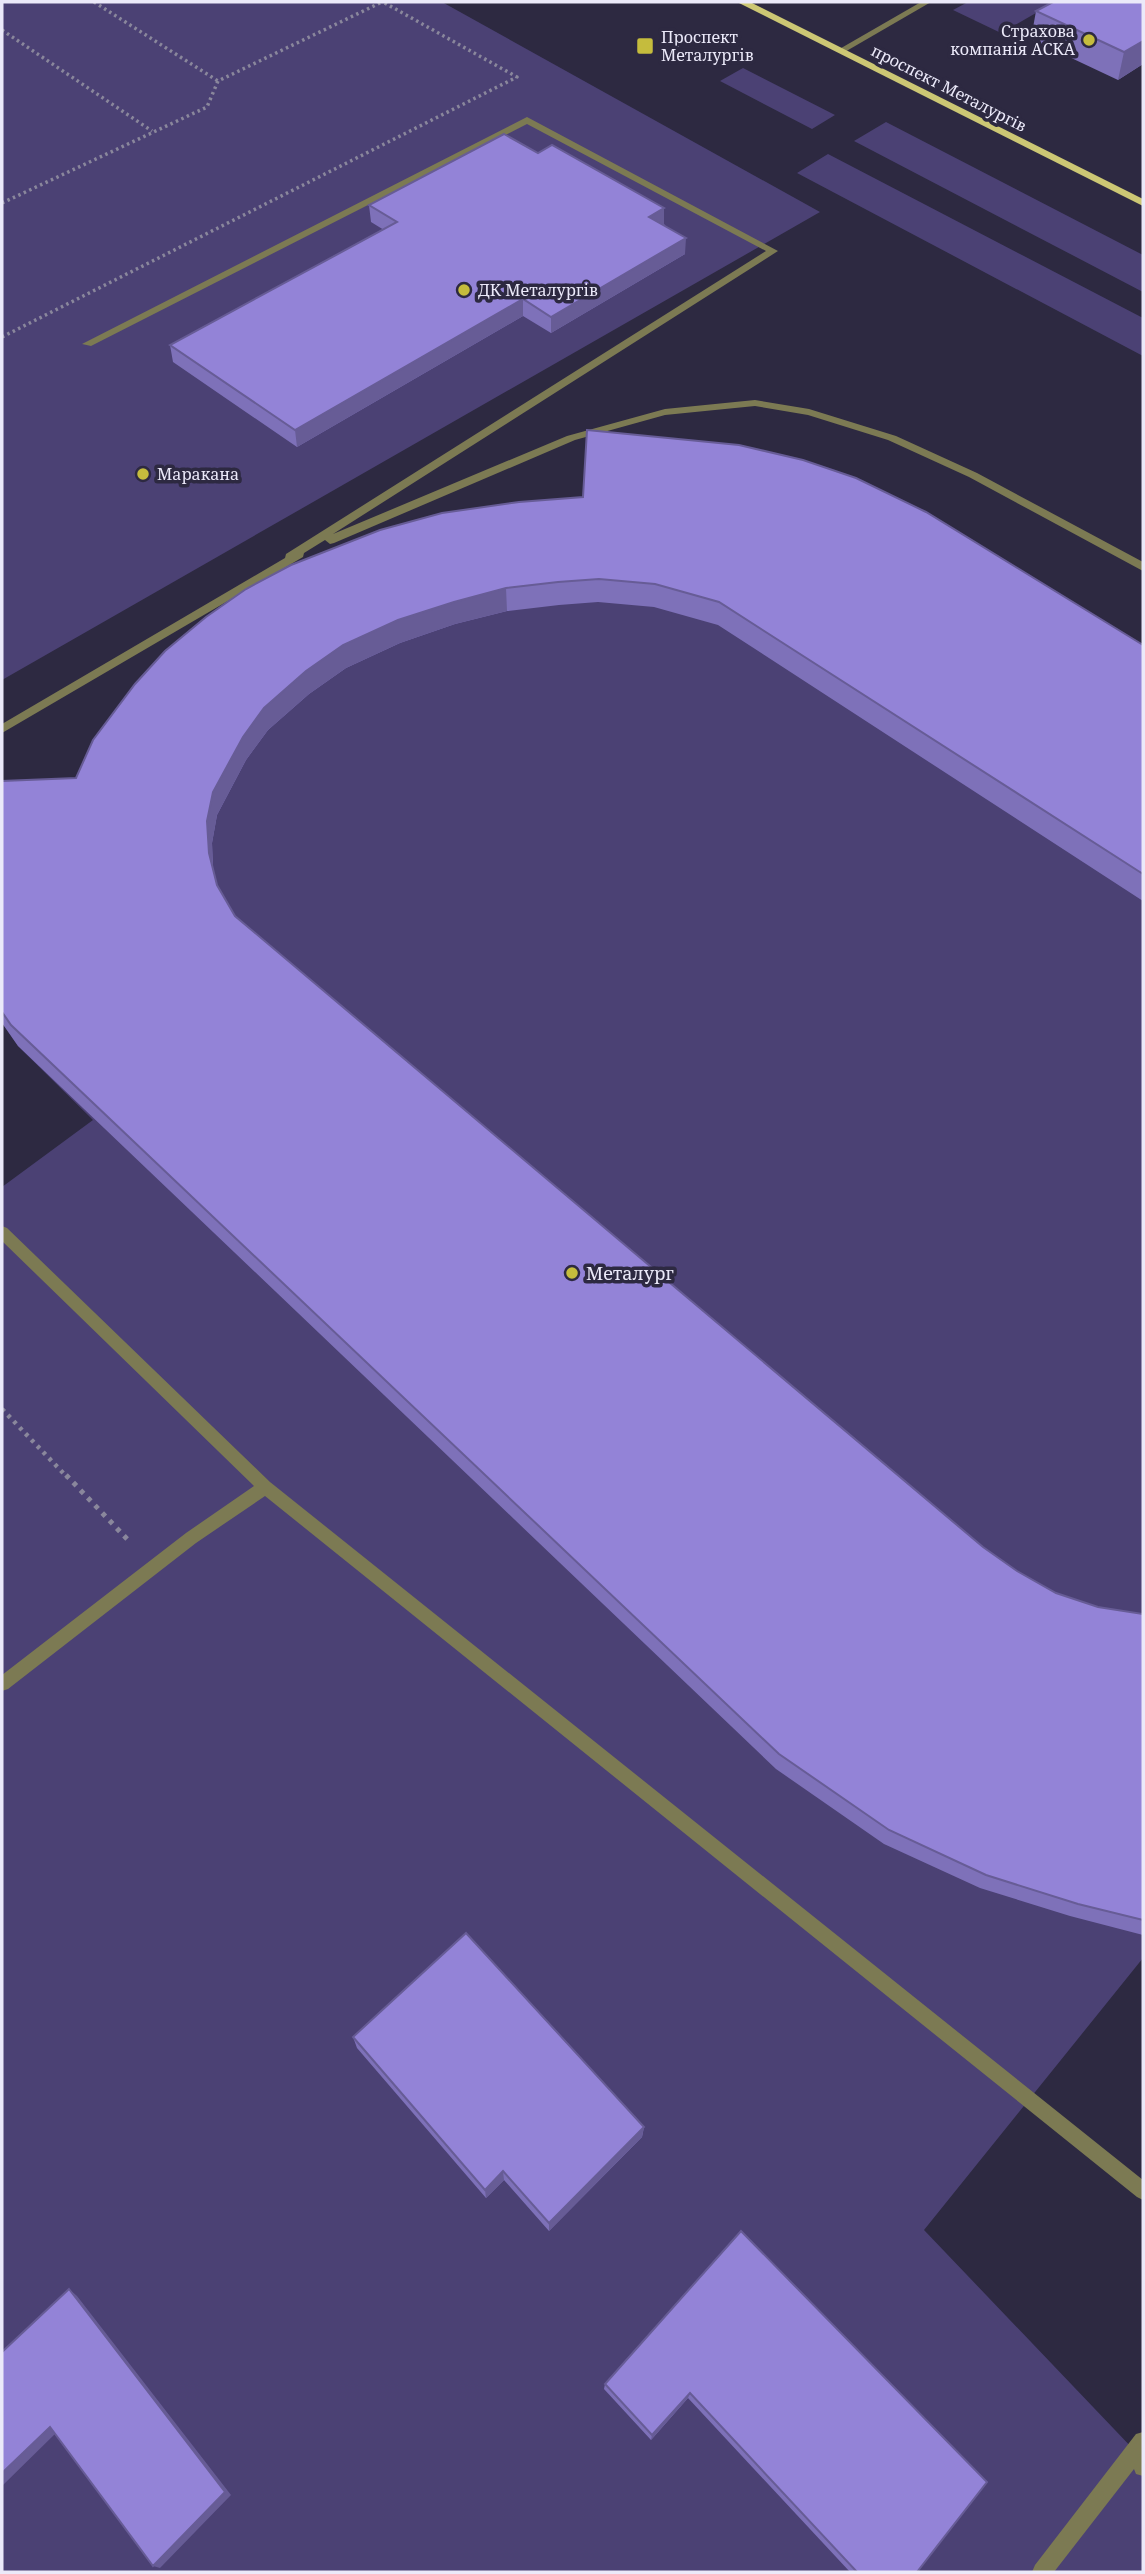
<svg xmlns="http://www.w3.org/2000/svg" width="1145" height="2574" viewBox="0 0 1145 2574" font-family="'Noto Serif',serif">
<rect width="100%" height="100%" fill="#2d2941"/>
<path fill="#4b4174" d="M2,2H442L820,212L2,680Z
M968,2H1055L1001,33L953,10Z
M743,68L835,115L812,129L720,81Z
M886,122L1143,255V292L854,141Z
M828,154L1143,318V356L797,173Z
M382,553L1143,671V1958L924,2230L1135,2451L1143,2441V2572H2V1187L93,1120L18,1046L2,1023L82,800Z"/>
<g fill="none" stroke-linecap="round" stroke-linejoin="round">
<path stroke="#8a879c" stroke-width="3.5" stroke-dasharray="2.5 3.5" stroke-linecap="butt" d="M94,2L218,81
M2,30L152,131
M2,203L207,107L218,81L382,2
M2,337L517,77L383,2"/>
<path stroke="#8a879c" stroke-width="4.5" stroke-dasharray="3.5 5" stroke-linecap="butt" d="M2,1409L67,1477"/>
<path stroke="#8a879c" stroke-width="5" stroke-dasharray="4.5 6" stroke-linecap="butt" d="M66,1475L129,1541"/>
<path fill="#7c7a53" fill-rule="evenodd" d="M527,117L778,251L333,534L567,436L665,409L755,400L809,409L896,436L977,473L1143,562V571L969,477L888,440L808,415L755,406L665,415L575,440L334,543L330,544L325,540L304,553L303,557L2,733V724L285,558L286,554L766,251L527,124L91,346L82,344Z
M2,1226L7,1228L270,1482L1143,2180V2200L1137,2197L265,1496L196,1543L8,1689L2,1691V1675L186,1533L254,1486L2,1241Z
M1143,2432V2476L1136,2474L1134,2469L1054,2572H1032L1035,2565L1136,2434Z"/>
<path fill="#7c7a53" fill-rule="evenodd" d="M921,2H931L843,53L836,51Z"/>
<path fill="#ccc774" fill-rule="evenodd" d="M737,2H750L1143,199V206Z"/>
</g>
<path fill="#7e71b9" d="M1143,2V64L1118,80L1031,39L1036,11Z
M369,205L664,224L685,254L551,333L523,316L297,447L173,362L170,345L384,230L371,222Z
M380,530L1143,645V901L718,625L654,607L598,602L559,605L507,611L455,624L400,643L346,668L309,694L268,730L246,760L217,815L212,843L213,868L217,885L235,916L983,1547L1017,1571L1056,1593L1098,1607L1143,1614V1935L1070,1916L980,1888L884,1844L776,1769L18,1046L2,1023V781L76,778Z
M353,2037L644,2127L642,2137L549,2231L504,2180L486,2198L357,2048Z
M741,2231L917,2572H850L688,2398L651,2440L604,2389L605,2384Z"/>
<path fill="#675c96" d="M1143,41V64L1118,80L1124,52Z
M664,208V224L648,233L649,217Z
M686,238L685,254L551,333V317Z
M523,299V316L297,447L295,430Z
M506,588L507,611L455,624L400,643L346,668L309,694L268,730L246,760L217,815L212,843L213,874L209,853L207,821L213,792L243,737L264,708L306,671L343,645L398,620L454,602Z
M644,2127L642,2137L549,2231V2223Z
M503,2171L504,2180L486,2198L485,2190Z
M69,2289L77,2296L231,2495L160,2568L153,2566Z
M690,2393L688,2398L651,2440L652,2435Z
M50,2427L58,2431L2,2486V2473Z"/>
<path fill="#9383d7" stroke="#675c96" stroke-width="2" d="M1053,2H1143V41L1124,52L1036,11Z
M504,134L538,153L552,145L664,208L649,217L686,238L551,317L523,299L295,430L170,345L397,222L369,205Z
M587,430L739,445L803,460L856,478L926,512L1143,645V874L719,602L655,584L599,579L558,582L506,588L454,602L398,620L343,645L306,671L264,708L243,737L213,792L207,821L209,853L217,885L235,916L983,1547L1017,1571L1056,1593L1098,1607L1143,1614V1920L1078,1904L986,1875L889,1830L779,1754L11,1025L2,1012V781L76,778L93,740L135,684L165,651L206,617L246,589L291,565L380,530L442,513L519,502L583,497Z
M466,1933L644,2127L549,2223L503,2171L485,2190L353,2037Z
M741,2231L987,2482L917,2572H857L690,2393L652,2435L605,2384Z
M69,2289L225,2492L153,2566L50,2427L2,2473V2352Z"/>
<g fill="#c5bc3d" stroke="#2d2941" stroke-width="2.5">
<circle cx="1089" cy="40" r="7"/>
<rect x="636" y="37" width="18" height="18" rx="3.5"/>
<circle cx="464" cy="290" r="7"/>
<circle cx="143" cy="474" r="7"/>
<circle cx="572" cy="1273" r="7"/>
</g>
<g text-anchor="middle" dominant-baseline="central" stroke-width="7" stroke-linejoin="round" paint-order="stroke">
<g font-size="16" fill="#ebe9f9" stroke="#2d2941" text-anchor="start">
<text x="1075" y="31" text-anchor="end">Страхова<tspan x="1075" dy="18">компанія АСКА</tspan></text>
<text x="661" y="37">Проспект<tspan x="661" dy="18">Металургів</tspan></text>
<text x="478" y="290">ДК Металургів</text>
<text x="157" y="474">Маракана</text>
</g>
<g font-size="16" fill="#ebe9f9" stroke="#2d2941">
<text transform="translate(949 88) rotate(27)">проспект Металургів</text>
</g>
<g font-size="18" fill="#ebe9f9" stroke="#2d2941" text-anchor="start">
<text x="586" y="1273">Металург</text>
</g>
</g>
<rect width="1145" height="2574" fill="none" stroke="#ebe9f9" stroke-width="7"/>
</svg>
